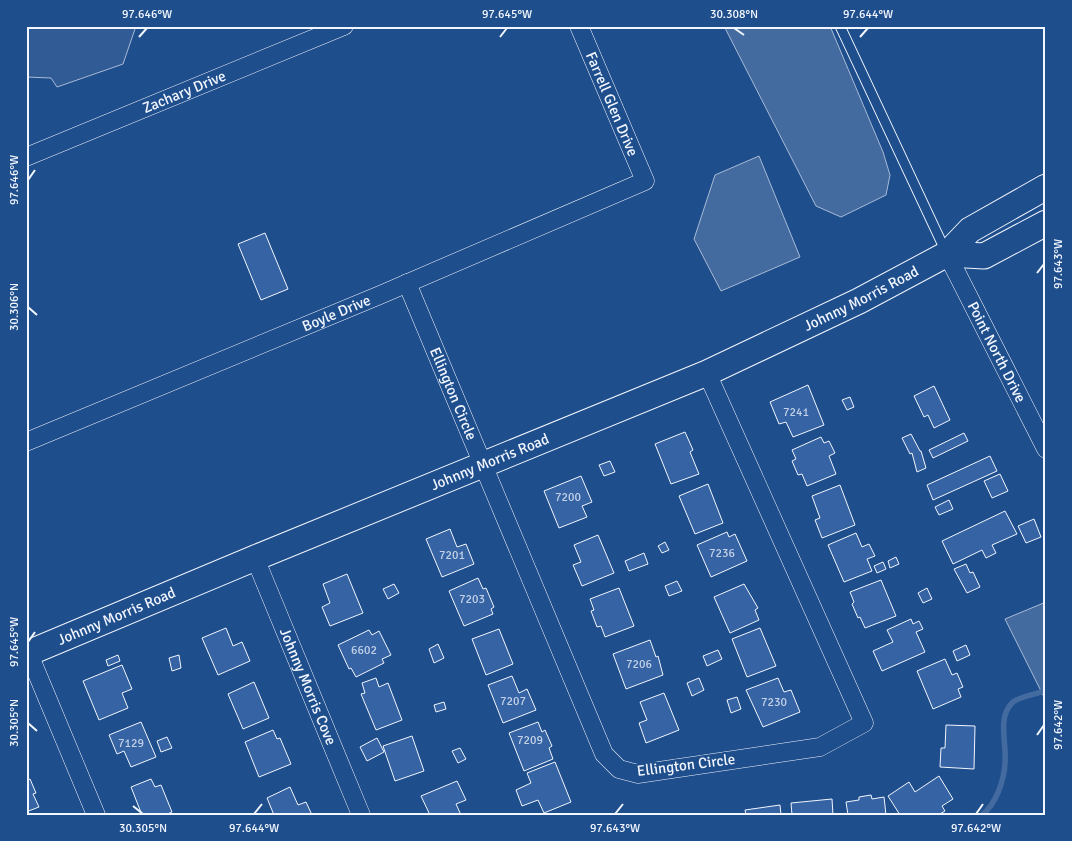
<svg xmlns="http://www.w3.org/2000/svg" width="1072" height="841" viewBox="0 0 1072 841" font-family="Signika,sans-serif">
<rect width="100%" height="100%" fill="#1f4e8c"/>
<path fill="#305b95" stroke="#a8bbd7" d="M26,26H136L123,64L57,87L51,78L26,77Z"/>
<path fill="#446ba0" stroke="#a8bbd7" d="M724,26H830L883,152L890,175L886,195L841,217L816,206Z
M759,156L800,257L721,291L694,239L715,175Z
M1046,602V701L1005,619Z"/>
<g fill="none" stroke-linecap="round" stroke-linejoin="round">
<path stroke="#446ba0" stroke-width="5.5" d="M982,815C996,804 1004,781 1005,763C1007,743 997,718 1012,703C1018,697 1033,695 1041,692"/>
</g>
<path fill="#3563a3" stroke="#f2f6ff" d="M265,233L288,289L261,300L238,244Z
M808,385L824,425L793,437L786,422L779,424L770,402Z
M934,386L950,420L934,428L928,415L924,417L914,396Z
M850,397L854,407L847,410L842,400Z
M685,432L693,450L690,452L699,474L671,484L655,444Z
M964,433L968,441L933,458L929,450Z
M911,434L920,451H921L926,468L917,472L912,453L910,454L902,438Z
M821,437L824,443L829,441L835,453L829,456L836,474L807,486L802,474L798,475L792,461L796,459L792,450Z
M990,456L997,471L933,500L927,485Z
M610,461L615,472L604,476L599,465Z
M1000,474L1008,491L992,498L984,481Z
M581,476L592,502L582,506L587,517L559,528L544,491Z
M708,484L723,523L695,534L679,496Z
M840,485L855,525L822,538L815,520L820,518L812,496Z
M949,500L953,509L939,515L935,507Z
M1005,511L1017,534L992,545L996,553L986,558L982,550L953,564L942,541Z
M1034,519L1041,537L1026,543L1018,526Z
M450,529L457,547L466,544L474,564L442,577L426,539Z
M727,532L729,537L735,534L747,561L711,577L697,545Z
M856,533L862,547L869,544L875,556L867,559L872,571L844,582L828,545Z
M598,535L614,573L582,586L573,565L581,562L574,545Z
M665,542L669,550L662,553L658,546Z
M644,553L648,564L629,571L625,561Z
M896,557L899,564L890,568L888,561Z
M883,562L886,569L877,573L874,566Z
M966,564L970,573L973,572L980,587L967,593L954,569Z
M347,574L363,613L330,626L322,607L330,603L323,584Z
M478,578L483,589L486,588L494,607L491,609L493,614L464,626L449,591Z
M881,580L896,616L865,628L860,617L858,618L852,604L854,602L850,592Z
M677,581L682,591L669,596L665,586Z
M394,584L399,593L388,599L383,589Z
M744,584L758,608L755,610L759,620L730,633L714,597Z
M619,588L634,626L605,637L601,626L597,627L591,611L594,610L590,599Z
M927,588L932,599L923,603L918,593Z
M911,619L913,624L919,621L923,629L916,632L925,652L882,671L873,651L893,642L887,630Z
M226,628L233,646L242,642L250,661L218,675L202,638Z
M760,628L776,666L747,677L732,639Z
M499,629L513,664L486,675L472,639Z
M369,630L372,635L379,631L391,655L382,659L384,663L356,677L351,668L349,669L338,645Z
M650,640L656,657L658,656L663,675L626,689L613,654Z
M438,644L444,658L434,663L429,649Z
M966,645L970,655L957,661L953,651Z
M718,650L722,659L707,666L703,656Z
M118,655L120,661L108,666L106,660Z
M179,655L181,668L172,671L169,658Z
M945,659L952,675L957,673L963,687L958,689L961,697L933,709L917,671Z
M122,665L132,689L122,693L128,708L99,720L83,681Z
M512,676L519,693L527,689L536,710L503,723L488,685Z
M376,678L379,687L388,683L402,720L376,730L361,694L365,693L362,683Z
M699,678L704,690L692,696L687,683Z
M778,678L784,692L791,690L800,712L763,727L746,690Z
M254,682L269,718L243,729L228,694Z
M664,693L679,730L646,743L639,723L647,720L640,702Z
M737,697L741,709L731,713L727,700Z
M444,702L446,709L436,712L434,705Z
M141,722L156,757L131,767L124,751L117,754L109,735Z
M538,722L542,732L545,730L552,746L549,748L553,759L524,771L509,733Z
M946,725L975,726L974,769L940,767L941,748H945Z
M273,730L277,739L280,738L291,764L259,777L245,742Z
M412,736L424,771L395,781L383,746Z
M167,737L172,748L161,752L157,741Z
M377,738L384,752L367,761L360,747Z
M460,748L466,759L458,763L452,751Z
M555,762L571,802L544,813L538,800L522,806L516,790L531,783L527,773Z
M939,776L953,799L942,806L945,811L938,815H900L888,796L909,782L915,792Z
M26,778L27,780L30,779L36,793L33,794L39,807L26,812Z
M151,779L155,787L161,785L172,812L165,815H142L131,787Z
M457,781L466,800L456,804L461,815H430L421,796Z
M290,787L298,805L306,802L312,815H274L267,798Z
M871,795L872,799L884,797L886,815H848L846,802L859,800V797Z
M832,799L833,815H792L791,803Z
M780,805L781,815H746L745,810Z"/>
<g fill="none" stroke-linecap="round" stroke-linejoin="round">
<defs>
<path id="lane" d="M840,26L946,252"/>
<g id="street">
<path id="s1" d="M26,157L344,26"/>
<path id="s2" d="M947,254L1046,449"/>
<path id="s3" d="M407,283L604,754L619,769L638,774L820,747L864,723L707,373"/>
<path id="s4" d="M26,442L380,295L645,181L579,26"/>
<path id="s5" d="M255,558L361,815"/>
<path d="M26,647L96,815"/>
</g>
<g id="secondary">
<path d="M947,254L984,256L1046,223"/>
<path id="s6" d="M26,654L255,558L707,373L859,301L947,254L970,230L1046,187"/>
</g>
</defs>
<use href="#lane" stroke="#f2f6ff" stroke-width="11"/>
<use href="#street" stroke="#f2f6ff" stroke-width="19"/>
<use href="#secondary" stroke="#f2f6ff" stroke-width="27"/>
<use href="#lane" stroke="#1f4e8c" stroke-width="9"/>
<use href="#street" stroke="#1f4e8c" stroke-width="18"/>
<use href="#secondary" stroke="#1f4e8c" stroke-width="25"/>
</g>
<path fill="none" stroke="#f2f6ff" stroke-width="2" d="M734,28L744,35M139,37L147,28M500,37L507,28M860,37L868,28M28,180L35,170M1037,273L1044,264M28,307L37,315M28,642L35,632M28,723L37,731M1037,735L1044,725M133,806L143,814M254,814L262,804M615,814L623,804M976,814L983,804"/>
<g text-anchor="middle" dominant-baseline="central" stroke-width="4" stroke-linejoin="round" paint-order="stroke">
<g font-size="12" fill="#c3d1e8">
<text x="796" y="412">7241</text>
<text x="568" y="497">7200</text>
<text x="722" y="553">7236</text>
<text x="452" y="555">7201</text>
<text x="472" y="599">7203</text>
<text x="364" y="650">6602</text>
<text x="639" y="664">7206</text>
<text x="513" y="701">7207</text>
<text x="774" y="702">7230</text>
<text x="530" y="740">7209</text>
<text x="131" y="743">7129</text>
</g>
<g font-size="15" fill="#f2f6ff" stroke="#1f4e8c">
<text stroke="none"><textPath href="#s1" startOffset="171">Zachary Drive</textPath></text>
<text transform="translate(612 104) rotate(67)">Farrell Glen Drive</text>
<text stroke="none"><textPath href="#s6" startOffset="908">Johnny Morris Road</textPath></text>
<text stroke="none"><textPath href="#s4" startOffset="336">Boyle Drive</textPath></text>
<text stroke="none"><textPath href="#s2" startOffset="110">Point North Drive</textPath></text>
<text stroke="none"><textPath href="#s3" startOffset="120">Ellington Circle</textPath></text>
<text stroke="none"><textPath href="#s6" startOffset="502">Johnny Morris Road</textPath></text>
<text stroke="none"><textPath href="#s6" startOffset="98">Johnny Morris Road</textPath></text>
<text stroke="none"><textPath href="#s5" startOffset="139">Johnny Morris Cove</textPath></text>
<text transform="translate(686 765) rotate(-7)">Ellington Circle</text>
</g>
</g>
<rect width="1072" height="841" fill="none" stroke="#1f4e8c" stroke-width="55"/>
<rect x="28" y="28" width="1016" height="786" fill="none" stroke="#f2f6ff" stroke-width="2"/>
<g font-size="12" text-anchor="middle" fill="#f2f6ff">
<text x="147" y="18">97.646°W</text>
<text x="507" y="18">97.645°W</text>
<text x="734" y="18">30.308°N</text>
<text x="868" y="18">97.644°W</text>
<text transform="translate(14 180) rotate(-90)" y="4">97.646°W</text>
<text transform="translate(1058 264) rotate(-90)" y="4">97.643°W</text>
<text transform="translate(14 307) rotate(-90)" y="4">30.306°N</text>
<text transform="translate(14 642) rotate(-90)" y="4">97.645°W</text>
<text transform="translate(14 723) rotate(-90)" y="4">30.305°N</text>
<text transform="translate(1058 725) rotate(-90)" y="4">97.642°W</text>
<text x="143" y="832">30.305°N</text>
<text x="254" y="832">97.644°W</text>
<text x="615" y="832">97.643°W</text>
<text x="976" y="832">97.642°W</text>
</g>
</svg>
